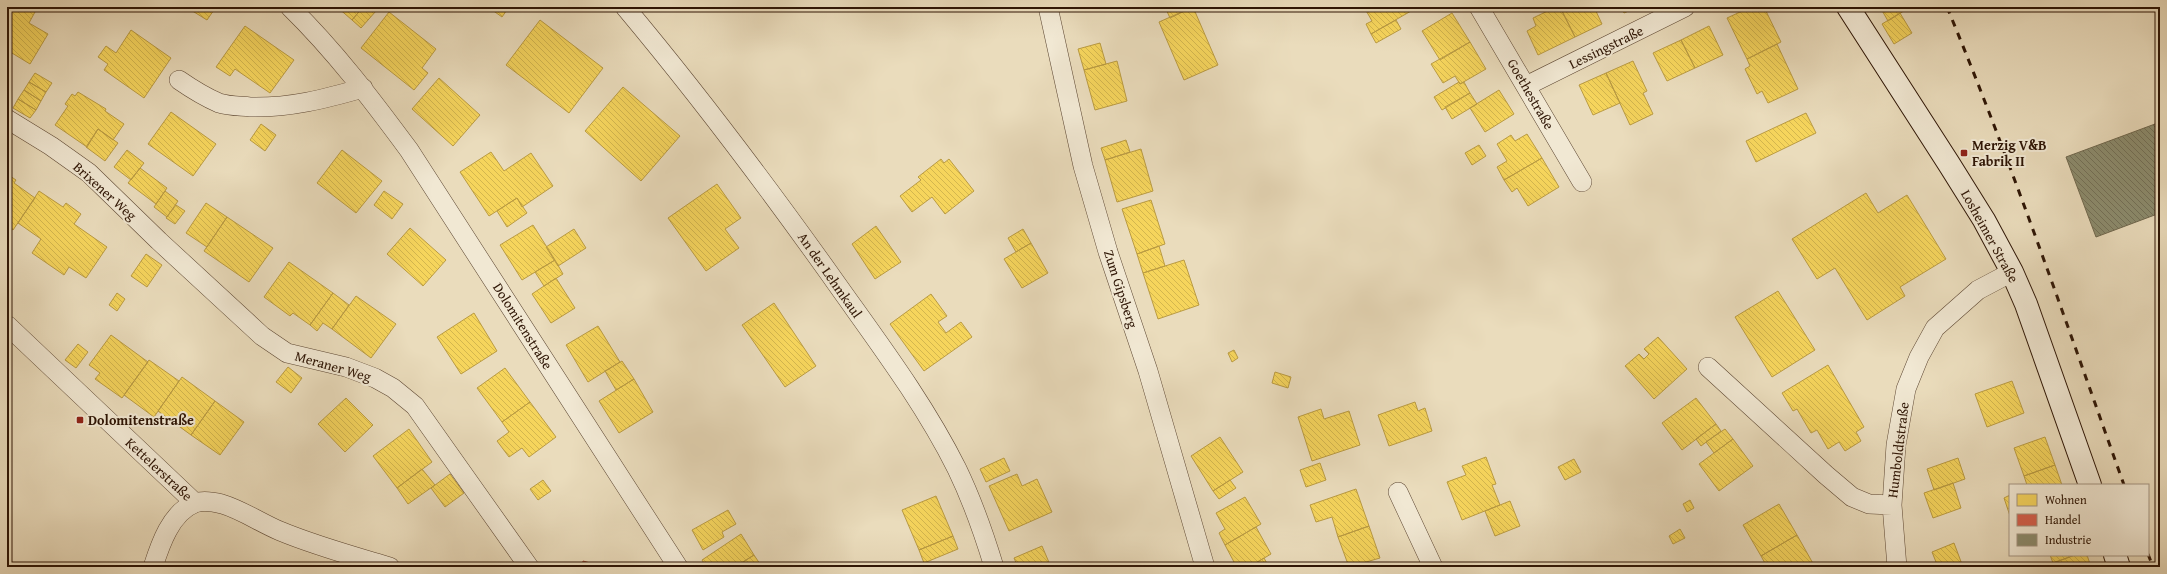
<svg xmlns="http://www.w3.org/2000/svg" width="2167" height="574" viewBox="0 0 2167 574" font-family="'Gentium Book Plus',serif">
<defs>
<pattern id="homes-back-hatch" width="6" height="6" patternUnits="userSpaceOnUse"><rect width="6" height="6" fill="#f6d55c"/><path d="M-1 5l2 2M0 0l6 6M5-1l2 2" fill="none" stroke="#d3b64e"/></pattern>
<pattern id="shops-back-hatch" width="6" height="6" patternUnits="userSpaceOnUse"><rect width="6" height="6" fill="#d6604d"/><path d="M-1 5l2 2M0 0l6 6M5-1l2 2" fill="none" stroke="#ae4e3e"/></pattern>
<pattern id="industry-back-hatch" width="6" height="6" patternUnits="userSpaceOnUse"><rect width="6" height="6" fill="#8c8c6e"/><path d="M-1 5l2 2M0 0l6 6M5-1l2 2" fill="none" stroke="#737158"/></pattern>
</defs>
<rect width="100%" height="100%" fill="#eadcbc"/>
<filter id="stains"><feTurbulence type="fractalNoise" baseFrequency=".005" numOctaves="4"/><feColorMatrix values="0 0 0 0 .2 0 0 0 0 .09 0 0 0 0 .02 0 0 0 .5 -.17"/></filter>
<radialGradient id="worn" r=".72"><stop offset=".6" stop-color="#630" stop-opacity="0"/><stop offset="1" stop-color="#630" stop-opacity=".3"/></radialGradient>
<path fill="url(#homes-back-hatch)" stroke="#ba9b42" d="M8,7H27L35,12L29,23L48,34L30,64L7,50Z
M186,7H216L207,20Z
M337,7H363L352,20Z
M363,7H372L376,11L361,28L352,20Z
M488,7H509L502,17Z
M1165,7H1193L1170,18Z
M1193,7L1218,65L1184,80L1159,22Z
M1364,7H1418L1371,34L1366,24L1372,21Z
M1556,7H1560L1575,37L1538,55L1527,31L1536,26L1533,18Z
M1560,7H1594L1602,24L1575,37Z
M1621,7H1638L1624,13Z
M1751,7H1764L1781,42L1747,59L1727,18Z
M1880,7H1910L1888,21Z
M389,12L436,49L422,68L428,73L414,90L361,48Z
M1452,13L1470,42L1440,60L1422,31Z
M1900,13L1912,33L1894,44L1882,24Z
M540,20L603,68L569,113L506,65Z
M1396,20L1401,29L1376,43L1371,34Z
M245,26L294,60L270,93L235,69L230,76L216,67Z
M1709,26L1723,55L1695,68L1681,40Z
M131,30L171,58L144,98L104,70L108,64L98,57L106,46L116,53Z
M1681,40L1695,68L1667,81L1653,53Z
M1470,42L1486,69L1460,84L1455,76L1443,83L1431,64Z
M1100,43L1106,64L1084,70L1078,49Z
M1777,44L1798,89L1768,103L1762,91L1757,94L1745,69L1750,66L1747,59Z
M1117,61L1127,101L1095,110L1084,70Z
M1633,61L1647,91L1643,93L1653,114L1630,125L1606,73Z
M35,73L52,83L46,92L29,82Z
M1606,73L1620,103L1593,115L1579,85Z
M439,78L480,115L453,146L412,109Z
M29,82L46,92L41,101L24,90Z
M1459,82L1460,84L1464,82L1470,93L1442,110L1434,97Z
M623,87L680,136L641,181L585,131Z
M24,90L41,101L36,110L18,99Z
M1499,90L1514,114L1485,132L1470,108Z
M78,92L106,109L105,111L124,124L113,140L98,129L87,147L55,125L68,106L65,104L72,94L75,96Z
M1470,93L1477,104L1452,119L1445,107Z
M18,99L36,110L30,118L13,108Z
M171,112L216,144L193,176L148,144Z
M1806,113L1816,133L1756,162L1746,141Z
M261,124L276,135L265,151L250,140Z
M98,129L118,143L105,161L86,147Z
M1527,134L1542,158L1504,180L1497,167L1507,161L1497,144L1511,135L1515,141Z
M1126,140L1130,152L1105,160L1101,148Z
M1479,145L1486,156L1472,165L1465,153Z
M1141,149L1153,191L1117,202L1105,160Z
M127,150L144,163L131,180L114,167Z
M342,150L382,181L356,213L317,183Z
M491,152L504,171L531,153L553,186L522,207L517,198L489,216L460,172Z
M1542,158L1559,187L1528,206L1517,188L1512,192L1504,180Z
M941,159L944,163L949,159L974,191L945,214L932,197L912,212L900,196L921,180L918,177Z
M140,168L167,188L156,204L128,183Z
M7,174L16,180L14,183L35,198L13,230L7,226Z
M717,184L741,218L725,229L739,248L706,271L668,218Z
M39,191L63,207L66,203L81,214L74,224L107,247L86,278L69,267L64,275L32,253L41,239L18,223Z
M165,191L178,201L167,217L154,207Z
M384,191L403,204L392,219L374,205Z
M1866,193L1878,213L1907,195L1946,259L1900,287L1905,296L1867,320L1835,268L1817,279L1792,239Z
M517,198L527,213L507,227L497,211Z
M1151,200L1165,244L1137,254L1122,209Z
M206,203L227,217L207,247L186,233Z
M176,205L185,211L175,224L166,218Z
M227,217L273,248L249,282L204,251Z
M533,225L555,260L522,280L500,245Z
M876,226L901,262L875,279L852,244Z
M410,228L446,260L423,286L387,254Z
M574,229L586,248L558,266L546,247Z
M1023,229L1031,243L1016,252L1008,238Z
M1031,243L1048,273L1022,288L1004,259Z
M1159,246L1165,266L1143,273L1137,254Z
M146,254L162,265L147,287L131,276Z
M555,260L563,274L544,286L535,272Z
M1184,260L1199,305L1158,319L1143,273Z
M289,262L333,293L310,325L293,313L290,316L264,297Z
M556,278L575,308L551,323L532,294Z
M1778,291L1815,350L1772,377L1735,317Z
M117,293L125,299L117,311L109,305Z
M333,293L349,305L332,329L323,323L317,331L310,325Z
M931,294L947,316L938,322L946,333L961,322L972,337L924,371L890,324Z
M356,296L396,324L371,358L332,329Z
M774,303L816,366L785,387L742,325Z
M474,313L497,351L461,374L437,337Z
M598,326L620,362L588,382L566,345Z
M111,335L148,362L122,398L95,379L100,373L89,365Z
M1658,337L1687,369L1654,399L1625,366L1639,354L1644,359L1649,354L1644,349Z
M78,344L88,352L76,368L65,360Z
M1234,350L1238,358L1232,362L1228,353Z
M149,360L179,381L154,417L124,395Z
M622,361L634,379L616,390L605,371Z
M1828,365L1864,427L1856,432L1861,441L1845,451L1839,442L1828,449L1817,430L1811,433L1797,409L1793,411L1782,393Z
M288,367L302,378L291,393L276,382Z
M505,368L530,402L502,422L477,388Z
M1275,372L1291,377L1288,388L1272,383Z
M182,377L215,401L191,435L158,411Z
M634,379L653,412L619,433L599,401Z
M2012,381L2024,413L1987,427L1975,394Z
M346,398L373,425L345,452L318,424Z
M1696,398L1716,424L1682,450L1662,423Z
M215,401L244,422L220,455L191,435Z
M530,402L556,437L529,457L522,448L509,457L497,441L509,432L502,422Z
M1415,402L1418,411L1425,408L1432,431L1389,446L1378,415Z
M1321,409L1324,419L1349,411L1360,445L1312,461L1298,417Z
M1716,424L1721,431L1701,446L1696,439Z
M409,429L432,462L397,488L373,456Z
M1725,429L1733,439L1714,453L1706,442Z
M1220,437L1243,472L1213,491L1191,456Z
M2045,437L2055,465L2024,476L2014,448Z
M1733,439L1753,466L1719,491L1699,464Z
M1486,457L1496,484L1492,485L1500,505L1462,520L1447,482L1466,475L1462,466Z
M1004,458L1010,471L986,482L980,469Z
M1958,458L1965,479L1934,490L1927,469Z
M1574,459L1581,472L1565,480L1558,467Z
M1320,463L1326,480L1306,487L1300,470Z
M2055,465L2062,485H2027L2024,476Z
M422,469L435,485L408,504L397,488Z
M450,474L464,493L445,507L431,488Z
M1017,474L1022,486L1037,479L1052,512L1009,531L989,486Z
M543,480L551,491L538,500L530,489Z
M1230,480L1236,488L1219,499L1213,491Z
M1953,483L1961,508L1933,518L1924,493Z
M1356,489L1369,526L1338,537L1332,517L1316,522L1310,505Z
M2010,495V516L2004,498Z
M936,496L953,536L919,550L902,510Z
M1245,497L1261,524L1225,545L1219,533L1225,529L1216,513Z
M1690,500L1694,508L1687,512L1683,504Z
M1510,501L1520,526L1495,536L1485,511Z
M1779,504L1797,535L1761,556L1743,525Z
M728,510L736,524L722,532L724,537L703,550L692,530Z
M1369,526L1380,558L1349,567L1338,537Z
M1256,527L1271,554L1249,567H1229L1228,565L1234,562L1225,545Z
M1680,529L1685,538L1673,544L1669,536Z
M741,534L754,555L735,567H706L702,560Z
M1797,535L1815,567H1767L1761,556Z
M953,536L958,549L924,563L919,550Z
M1954,543L1963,567H1938L1932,552Z
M1042,546L1051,567H1018L1014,558Z
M754,555L762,567H735Z
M2050,555H2075L2053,563Z
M2075,555H2087L2091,567H2054L2053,563Z
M1264,558L1269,567H1249Z"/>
<path fill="url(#shops-back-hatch)" stroke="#a44a37" d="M583,561L605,567H582Z"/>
<path fill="url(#industry-back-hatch)" stroke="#70684e" d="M2155,124L2160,137V213L2096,237L2066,157Z"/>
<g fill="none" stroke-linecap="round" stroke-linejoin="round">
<defs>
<path id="street" d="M290,7C335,51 372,100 409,150L678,567
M625,7C697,93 764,182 829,273C874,337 922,399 957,469C972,500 984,534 994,567
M1048,7L1083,166L1108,252L1148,371L1205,567
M1479,7L1582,182
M179,80C192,89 205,97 219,103C228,106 240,106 250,107C290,108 325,99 363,88
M1526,86L1685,7
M7,119L51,146L89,173L159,241L262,336L287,353L346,367L375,378L393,388L415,406L529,567
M7,325L195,503
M1708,367L1826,475L1852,497L1869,504L1892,505
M1398,492L1433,567
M153,567C160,545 171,512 195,503C203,500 214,502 222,504C242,510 261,523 280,531C316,546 353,556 390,567
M1897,567L1892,505L1896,445L1906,389L1919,357L1935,328L1978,290L2012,272"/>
<path id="secondary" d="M1848,7L1949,164L1984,220L2012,272L2026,304L2090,485
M2115,555L2119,567"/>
</defs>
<use href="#street" stroke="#5d4733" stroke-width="20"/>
<use href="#secondary" stroke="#2e1505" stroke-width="24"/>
<use href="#street" stroke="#f1e8d3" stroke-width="19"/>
<use href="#secondary" stroke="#f1e8d3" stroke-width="22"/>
<path stroke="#2e1505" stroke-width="3" stroke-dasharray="7 7" stroke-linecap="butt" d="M1947,7C2012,164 2067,325 2124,485
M2148,554L2153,567"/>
</g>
<g fill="#8f2418" stroke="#f1e8d3" stroke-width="1.5">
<rect x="1960" y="149" width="8" height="8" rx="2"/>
<rect x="76" y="416" width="8" height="8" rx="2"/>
</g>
<g text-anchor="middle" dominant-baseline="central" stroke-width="4" stroke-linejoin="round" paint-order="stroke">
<g font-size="14" fill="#2e1505" stroke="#f1e8d3">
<text transform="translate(1606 47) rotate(-26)">Lessingstraße</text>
<text transform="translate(1531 94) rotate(60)">Goethestraße</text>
<text transform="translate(105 191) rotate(42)">Brixener Weg</text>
<text transform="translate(1990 236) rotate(61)">Losheimer Straße</text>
<text transform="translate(830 275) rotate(55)">An der Lehmkaul</text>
<text transform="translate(1121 289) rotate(72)">Zum Gipsberg</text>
<text transform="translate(523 326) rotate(58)">Dolomitenstraße</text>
<text transform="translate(333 366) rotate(16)">Meraner Weg</text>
<text transform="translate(1898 450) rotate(-83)">Humboldtstraße</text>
<text transform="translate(159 469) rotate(43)">Kettelerstraße</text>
</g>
<g font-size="14" font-weight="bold" fill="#2e1505" stroke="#f1e8d3" text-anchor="start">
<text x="1972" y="145">Merzig V&amp;B<tspan x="1972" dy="16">Fabrik II</tspan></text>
<text x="88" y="420">Dolomitenstraße</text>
</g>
</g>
<rect width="2167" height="574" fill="none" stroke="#eadcbc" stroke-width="24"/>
<rect x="8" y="8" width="2151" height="558" fill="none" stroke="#2e1505" stroke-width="2"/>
<rect x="12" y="12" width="2143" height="550" fill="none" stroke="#2e1505"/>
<rect x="2009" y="484" width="140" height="72" fill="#f1e8d3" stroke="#a39481"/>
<rect x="2017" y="494" width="20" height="12" fill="#f6d55c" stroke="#a39481"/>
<text x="2045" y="504" font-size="12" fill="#2e1505">Wohnen</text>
<rect x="2017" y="514" width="20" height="12" fill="#d6604d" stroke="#a39481"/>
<text x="2045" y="524" font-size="12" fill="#2e1505">Handel</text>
<rect x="2017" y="534" width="20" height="12" fill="#8c8c6e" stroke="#a39481"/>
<text x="2045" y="544" font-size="12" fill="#2e1505">Industrie</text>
<rect width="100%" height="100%" filter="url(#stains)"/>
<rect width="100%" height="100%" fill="url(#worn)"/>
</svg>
